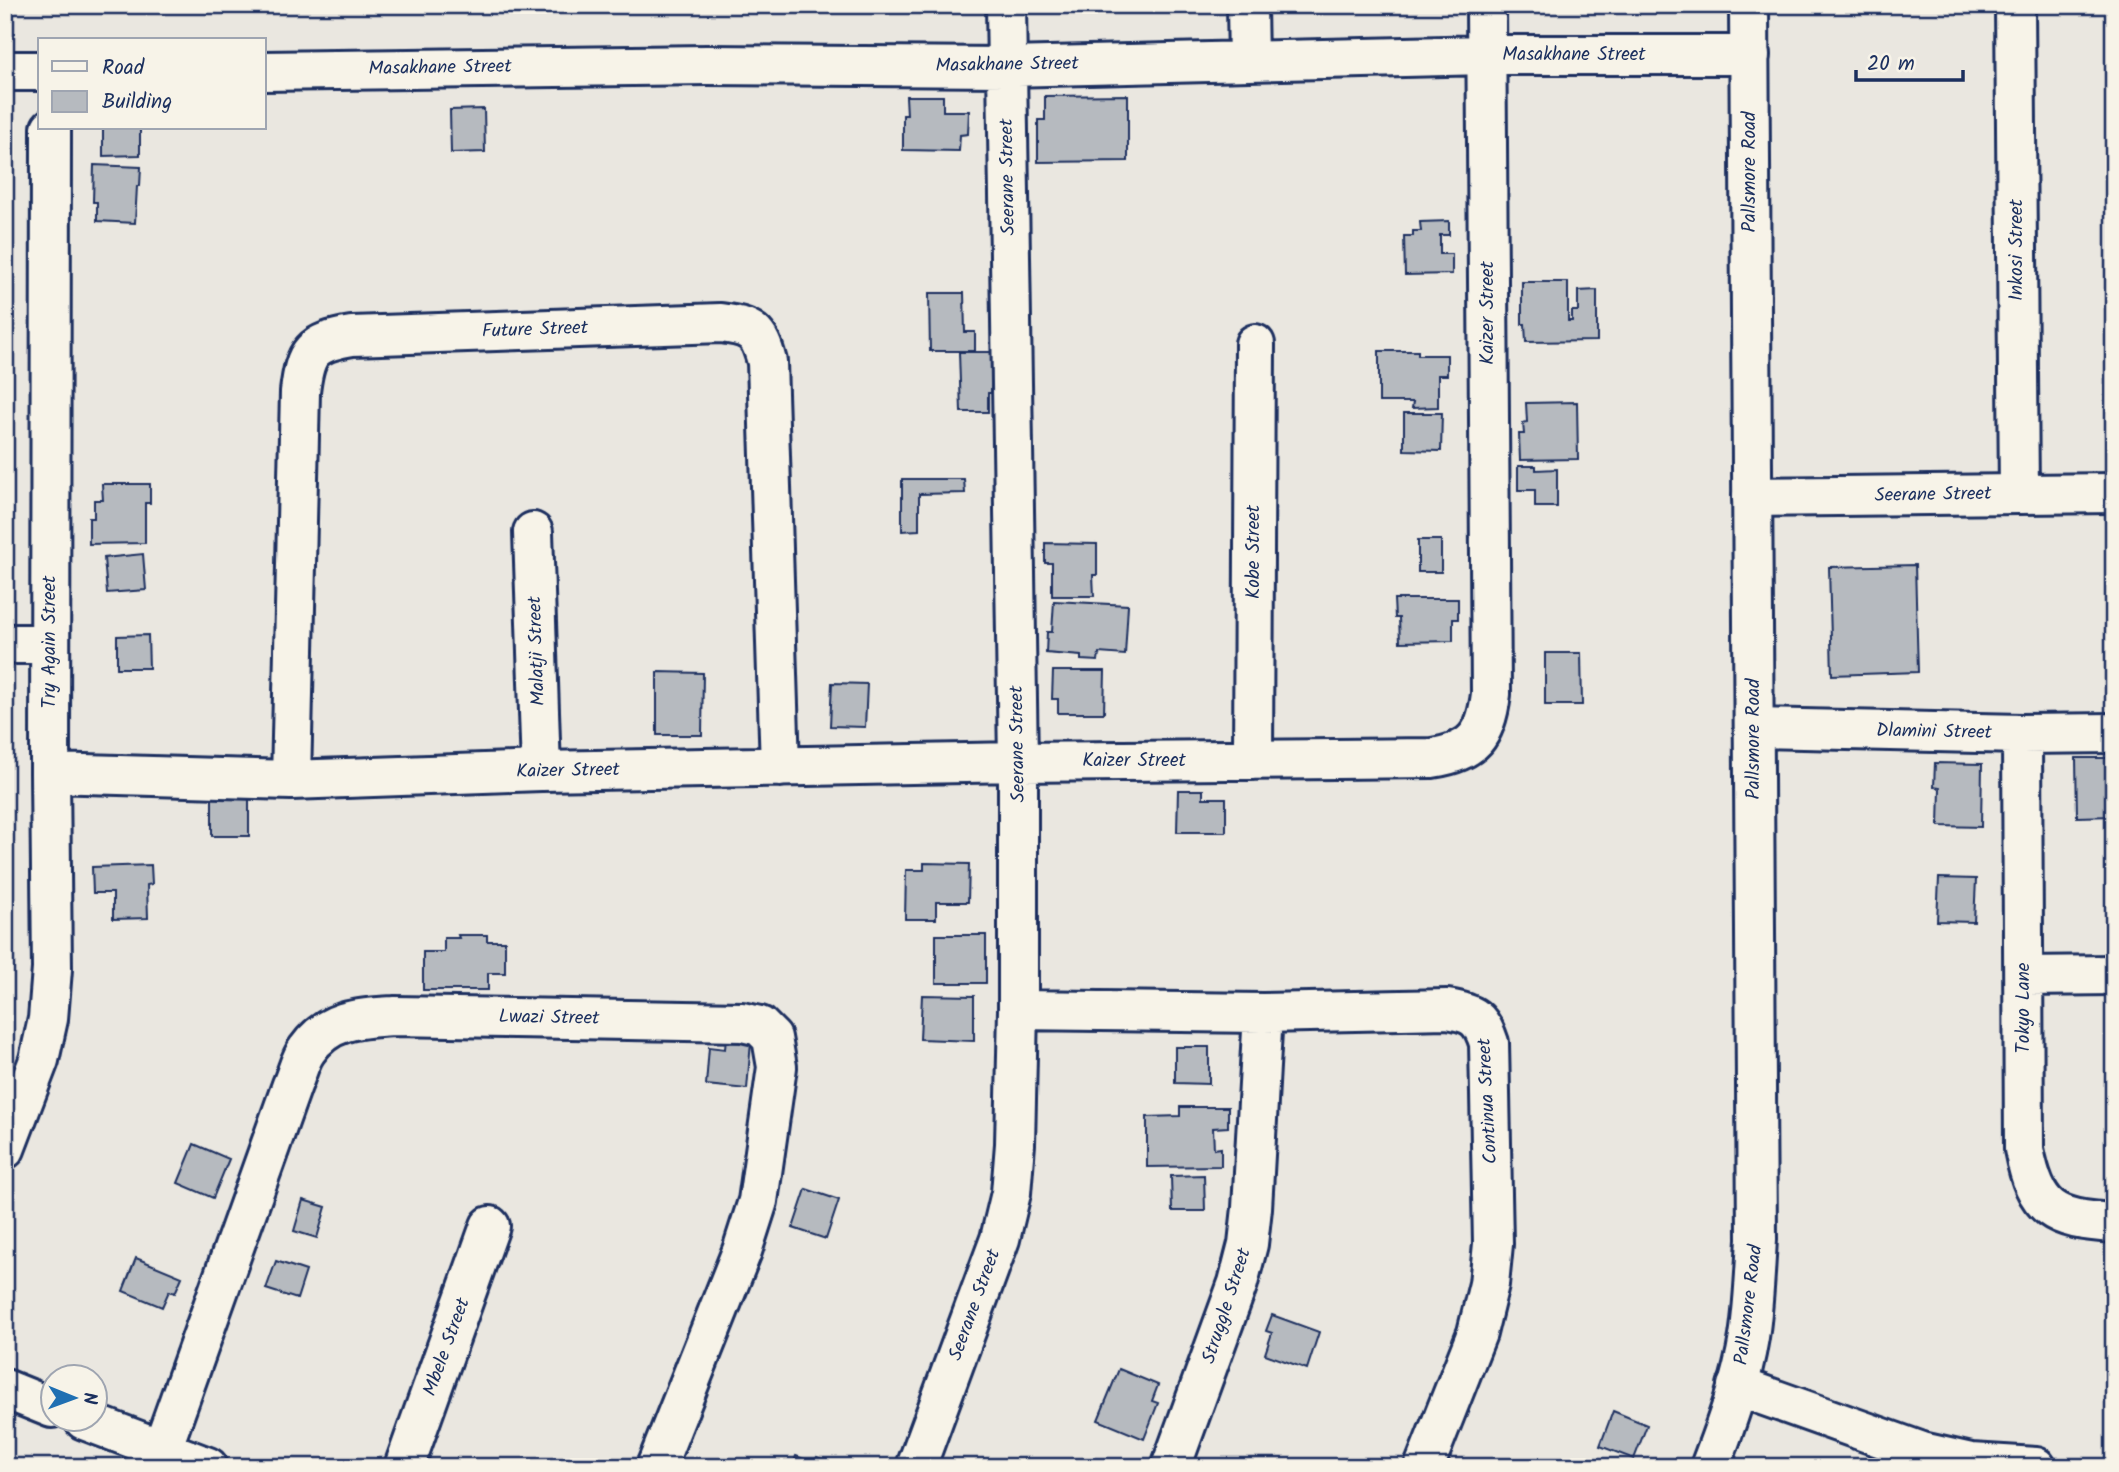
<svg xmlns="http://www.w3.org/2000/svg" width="2119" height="1472" viewBox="0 0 2119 1472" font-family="Kalam,sans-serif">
<rect width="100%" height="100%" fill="#eae7e0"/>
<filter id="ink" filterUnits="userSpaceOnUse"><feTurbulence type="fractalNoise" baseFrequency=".0143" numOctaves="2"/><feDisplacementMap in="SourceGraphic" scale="14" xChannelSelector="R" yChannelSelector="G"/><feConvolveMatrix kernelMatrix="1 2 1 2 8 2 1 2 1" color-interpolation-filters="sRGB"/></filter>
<g filter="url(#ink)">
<path fill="#b6babf" stroke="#1b2f5e" stroke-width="2" d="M1128,95V161L1038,162V120H1045V96Z
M906,96H943V111H969L968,134L960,135L959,151L903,150V115H907Z
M484,109L485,152L451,153L450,110Z
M103,128H140V155L103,156Z
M94,165L141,167L140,186H137L135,223L97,221V202H93Z
M1449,221V235H1440V254H1452V274L1405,275L1404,236H1413V231H1421L1420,222Z
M1522,282H1568V321H1572V311H1578V291L1597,290V341L1526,342L1525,324H1522Z
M929,293H964L965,332H975V351H930Z
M1379,351H1418V355H1447V375H1438V407L1412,408L1413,402H1379Z
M959,352H991V393H988V412H961Z
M1577,402L1578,459L1520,460L1519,434H1524L1523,423L1527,422L1526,403Z
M1404,413H1442L1441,451L1404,450Z
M1518,466H1536V470L1557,469V507H1535V490H1518Z
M902,479H964L965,493L919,494V530L902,531Z
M102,484H150V503H145V543L89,544V518H94V500H103Z
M1418,540H1441V572H1418Z
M1045,543L1097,544V575H1093L1094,596H1052V563H1045Z
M143,554L146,590L107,593L104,558Z
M1915,565L1918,672L1832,675L1829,567Z
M1394,599H1458V619H1453V641L1400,642L1399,618H1395Z
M1054,601L1128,605L1125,655L1099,653L1098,661L1081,660V656L1046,653L1047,632H1052Z
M148,635L149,668H117V636Z
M1545,653H1581L1582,705H1545Z
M1053,671H1105L1104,713H1058V699H1052Z
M657,672L703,673L702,735H657Z
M832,683L867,684L865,727L830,726Z
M2076,758H2114V816L2077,817Z
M1935,763L1982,764L1981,827L1939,826L1940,788L1934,787Z
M1178,790H1203V798H1226V832H1177Z
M249,794V836H212V795Z
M924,863L969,864L968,902H936V919H905L906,870H924Z
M151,865L152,884L147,885L148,918L113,919V893H93L92,867Z
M1939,878L1976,879L1974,922L1937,921Z
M458,935H487V941H505V973H488V990H423V952H444V938H459Z
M936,935H986V983H936Z
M922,995L974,996V1041L920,1039Z
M726,1039L751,1042L747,1089L706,1085L709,1047L725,1049Z
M1175,1047H1209V1084L1175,1083Z
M1180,1107H1228V1127L1213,1128L1214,1149L1221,1148V1166L1147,1167V1117L1180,1116Z
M194,1144L229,1159L213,1198L178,1183Z
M1204,1175L1205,1211H1172L1171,1176Z
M806,1189L839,1200L826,1239L793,1228Z
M303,1200L326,1207L317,1238L294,1231Z
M136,1258L182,1277L175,1293L169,1291L162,1307L123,1291Z
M276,1261L306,1271L297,1299L266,1289Z
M1272,1315L1319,1332L1307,1369L1265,1354L1272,1333L1266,1331Z
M1119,1369L1158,1385L1152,1401L1158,1403L1144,1439L1098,1420Z
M1613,1411L1647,1425L1634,1459L1600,1446Z
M796,1456L814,1463L817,1457L843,1467H792Z"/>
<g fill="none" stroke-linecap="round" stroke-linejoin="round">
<defs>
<path id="minor" d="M1247,5L1248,61
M2015,5L2019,494
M5,71H40
M264,71L707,65L1006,67L1486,55H1750
M1752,497L2114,493
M533,532L541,771
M5,644H50
M1754,728L2022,734L2114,733
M2022,734L2024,1149C2036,1211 2053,1219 2114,1223
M1253,760L1255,344
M50,773L291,780L541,771L1018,762L1432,758C1474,752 1486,735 1491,694L1486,5
M291,780L300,392C305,351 311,343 352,336L721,323C752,327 759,331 767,362L780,767
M2024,976L2114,975
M1018,1010L1263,1013L1447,1009C1473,1013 1481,1018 1489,1043L1493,1244L1489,1284L1477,1333L1424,1467
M5,1149L39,1060L48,1019L52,969L50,773L51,128
M1737,1386L1922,1452L1971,1463L2036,1467
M5,1389L52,1408
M84,1420L208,1467
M162,1449L292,1085C297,1074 300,1059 307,1050C329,1018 361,1018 395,1016L742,1022L760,1026L772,1038L777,1067L758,1201L742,1251L656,1467
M404,1467L490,1226
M916,1467L1000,1239L1011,1193L1015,1144L1018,1010V762L1006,5
M1171,1467L1238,1283L1248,1244L1252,1208L1263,1013"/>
<path id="tertiary" d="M1710,1467C1726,1425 1742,1381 1749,1337C1754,1304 1755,1272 1757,1239L1749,5"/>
</defs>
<use href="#minor" stroke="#1b2f5e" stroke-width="44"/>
<use href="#tertiary" stroke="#1b2f5e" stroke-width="44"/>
<use href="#minor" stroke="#f7f3e8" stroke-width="38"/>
<use href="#tertiary" stroke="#f7f3e8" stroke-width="38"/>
</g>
</g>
<g text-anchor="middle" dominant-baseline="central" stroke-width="7" stroke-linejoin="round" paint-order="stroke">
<g font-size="19" fill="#1b2f5e" stroke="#f7f3e8">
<text x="1574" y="55">Masakhane Street</text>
<text transform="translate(1007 65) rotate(-1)">Masakhane Street</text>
<text transform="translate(440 68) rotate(-1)">Masakhane Street</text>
<text transform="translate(1750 172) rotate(-90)">Pallsmore Road</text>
<text transform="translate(1008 177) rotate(-91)">Seerane Street</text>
<text transform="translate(2017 250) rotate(-90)">Inkosi Street</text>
<text transform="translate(1488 313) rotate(-90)">Kaizer Street</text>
<text transform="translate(535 330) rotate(-2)">Future Street</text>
<text transform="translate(1933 495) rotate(-1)">Seerane Street</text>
<text transform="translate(1254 552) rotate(-90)">Kobe Street</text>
<text transform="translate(50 642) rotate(-90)">Try Again Street</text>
<text transform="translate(537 651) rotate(-92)">Malatji Street</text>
<text transform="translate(1934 732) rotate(1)">Dlamini Street</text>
<text transform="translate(1754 739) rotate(-90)">Pallsmore Road</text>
<text transform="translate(1018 744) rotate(-91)">Seerane Street</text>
<text x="1134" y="761">Kaizer Street</text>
<text transform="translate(568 771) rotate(-1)">Kaizer Street</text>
<text transform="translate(2024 1008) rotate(-90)">Tokyo Lane</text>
<text transform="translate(549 1018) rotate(1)">Lwazi Street</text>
<text transform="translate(1488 1101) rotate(-93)">Continua Street</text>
<text transform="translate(975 1305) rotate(-70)">Seerane Street</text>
<text transform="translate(1749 1305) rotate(-83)">Pallsmore Road</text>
<text transform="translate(1227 1306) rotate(-72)">Struggle Street</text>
<text transform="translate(447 1347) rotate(-70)">Mbele Street</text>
</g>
</g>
<rect width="2119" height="1472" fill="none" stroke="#f7f3e8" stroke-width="28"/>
<rect x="14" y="14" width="2091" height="1444" fill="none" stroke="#1b2f5e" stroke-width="2.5" filter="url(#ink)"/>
<rect x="38" y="38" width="228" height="91" fill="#f7f3e8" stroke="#9fa5b1" stroke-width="2"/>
<rect x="52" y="61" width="35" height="10" fill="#f7f3e8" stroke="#9fa5b1" stroke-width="2"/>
<text x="102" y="74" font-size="21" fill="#1b2f5e">Road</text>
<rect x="52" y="91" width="35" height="21" fill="#b6babf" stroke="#9fa5b1" stroke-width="2"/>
<text x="102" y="108" font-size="21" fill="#1b2f5e">Building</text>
<g transform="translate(74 1398) rotate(91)"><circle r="33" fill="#f7f3e8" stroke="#9fa5b1" stroke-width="2"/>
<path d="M0-5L12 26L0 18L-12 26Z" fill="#1f6fb2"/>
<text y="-10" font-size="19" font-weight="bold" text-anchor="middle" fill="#1b2f5e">N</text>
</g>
<path d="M1856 70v10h107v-10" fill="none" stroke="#1b2f5e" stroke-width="3.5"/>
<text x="1867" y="70" font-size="21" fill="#1b2f5e" stroke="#f7f3e8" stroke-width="5" paint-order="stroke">20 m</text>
</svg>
